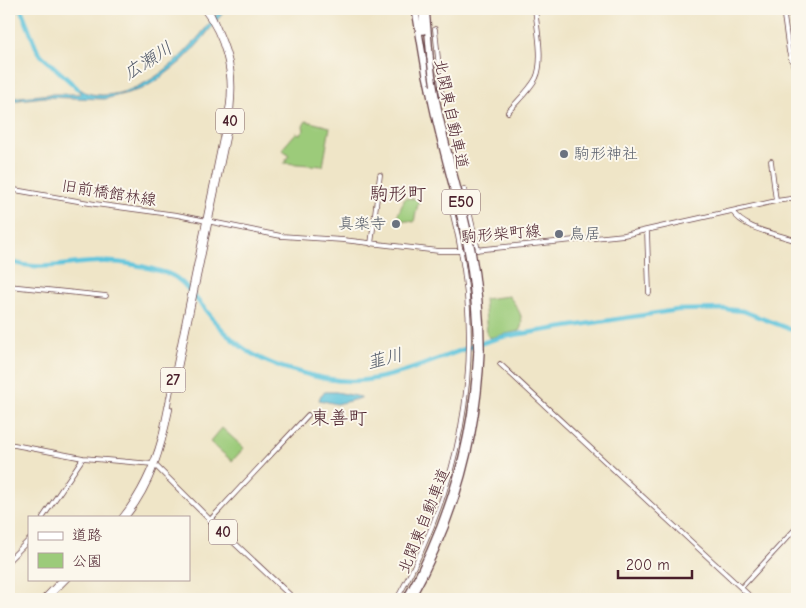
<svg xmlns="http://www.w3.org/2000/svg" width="806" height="608" viewBox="0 0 806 608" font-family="'Comic Neue','Klee One',sans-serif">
<rect width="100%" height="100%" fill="#fbf7ec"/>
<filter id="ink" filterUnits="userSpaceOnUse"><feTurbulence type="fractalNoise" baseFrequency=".02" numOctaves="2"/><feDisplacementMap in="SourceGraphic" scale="10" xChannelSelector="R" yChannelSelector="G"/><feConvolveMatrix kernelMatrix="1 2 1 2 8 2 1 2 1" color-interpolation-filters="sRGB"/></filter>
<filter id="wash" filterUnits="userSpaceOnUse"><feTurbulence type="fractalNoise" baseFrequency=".0096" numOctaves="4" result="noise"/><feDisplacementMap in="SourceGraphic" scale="20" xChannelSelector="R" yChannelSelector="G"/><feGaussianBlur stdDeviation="1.12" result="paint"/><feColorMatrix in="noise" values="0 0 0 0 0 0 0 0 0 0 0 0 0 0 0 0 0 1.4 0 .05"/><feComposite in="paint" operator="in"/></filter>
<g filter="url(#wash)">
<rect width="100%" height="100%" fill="#efe5c7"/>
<path fill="#9ccb7a" stroke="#737552" d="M306,121L330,127L323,166L284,163L289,155L282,149L296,133L300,134L304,130L303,126Z
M405,198L419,199L414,222L396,219Z
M509,296C516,306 527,319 519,331L489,338L487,334L484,299Z
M222,428L244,448L232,461L210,442Z"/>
<path fill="#5fc4dc" stroke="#547284" d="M221,9H226L198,44L182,61L159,79L142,89L105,99L44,97L9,101V98L52,94H81L74,85C78,87 82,91 87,93C101,97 115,95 129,90C170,75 195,42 221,9Z
M325,392H336L361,397V398L337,404L319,400L321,395Z"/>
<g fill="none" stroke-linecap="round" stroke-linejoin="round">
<path stroke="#5fc4dc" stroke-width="4.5" d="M21,9L36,47L41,55L77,88
M9,261C38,272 65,263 95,262C120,260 145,266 169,274C182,279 190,292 199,302C211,317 223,332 238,344C255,358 278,367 299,372C321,379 343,383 366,380C415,374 460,346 507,336L677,310L724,309L743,311L797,332"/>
</g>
</g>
<g filter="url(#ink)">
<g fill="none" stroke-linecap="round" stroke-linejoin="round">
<defs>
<path id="secondary" d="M783,9L789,52L797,76
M784,15L797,14
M435,29L442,97
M508,112C517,101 529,91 536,78C544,61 537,28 535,9
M771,161L776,201
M9,189L95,204L177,215L281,236L343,240L439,251H465L624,235L776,201L797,198
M464,189L478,250
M732,211C746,231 776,233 797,241
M647,230L649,293
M371,244L380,175
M9,286L106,296
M500,364L753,599
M9,444L83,458L153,464
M43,517L83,458
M210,520L308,415
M9,560L29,540
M741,588L797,527
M397,599C466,476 488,348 452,211"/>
<path id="primary" d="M178,372L228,132C237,77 233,58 209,9
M154,464L210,520L294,599
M122,517C141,493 153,467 161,438L229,105C233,71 224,36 203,9
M126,517C152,485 162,448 170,409
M43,599L62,579
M47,599L67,579"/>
<path id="highway" d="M415,9L426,75L429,88
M422,9L423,31
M426,9L430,57
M406,599C449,522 473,440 477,352
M411,599C454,522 478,438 481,350"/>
</defs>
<use href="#secondary" stroke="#633d42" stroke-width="5.5"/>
<use href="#primary" stroke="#633d42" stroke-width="6"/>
<use href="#highway" stroke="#633d42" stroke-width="8"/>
<use href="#secondary" stroke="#fff" stroke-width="4"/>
<use href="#primary" stroke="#fff" stroke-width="4.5"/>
<use href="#highway" stroke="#fff" stroke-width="5.5"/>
<defs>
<path id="highway-bridge" d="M430,57C436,118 456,176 469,236C477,273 481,311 481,350
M429,88C438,138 454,187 465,237C473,275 476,313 477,352"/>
</defs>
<use href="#highway-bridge" stroke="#633d42" stroke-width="8" stroke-linecap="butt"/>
<use href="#highway-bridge" stroke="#fff" stroke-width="5.5"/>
</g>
</g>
<g fill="#6b7280" stroke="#fbf7ec" stroke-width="2">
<circle cx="564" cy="154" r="5"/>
<circle cx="396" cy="224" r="5"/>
<circle cx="559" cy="234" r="5"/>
</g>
<g text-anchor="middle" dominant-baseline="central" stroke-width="4" stroke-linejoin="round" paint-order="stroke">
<g fill="#fbf7ec" stroke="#7f6065" stroke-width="1">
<rect x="216" y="108.5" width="28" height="25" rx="4"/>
<rect x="442" y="189.5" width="38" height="25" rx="4"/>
<rect x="160.5" y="367.5" width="25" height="25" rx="4"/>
<rect x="209" y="519.5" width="28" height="25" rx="4"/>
</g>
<g font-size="15" font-weight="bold" fill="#4a1f2b">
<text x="230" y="121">40</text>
<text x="461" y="202">E50</text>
<text x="173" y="380">27</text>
<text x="223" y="532">40</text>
</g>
<g font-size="16" fill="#4a1f2b" stroke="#fbf7ec">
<text transform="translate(451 114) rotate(78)">北関東自動車道</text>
<text transform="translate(109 193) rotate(9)">旧前橋館林線</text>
<text transform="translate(501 234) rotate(-5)">駒形柴町線</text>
<text transform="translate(424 521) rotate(-68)">北関東自動車道</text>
</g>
<g font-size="16" fill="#5b616d" stroke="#fbf7ec" text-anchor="start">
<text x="574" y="154">駒形神社</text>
<text x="386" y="224" text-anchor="end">真楽寺</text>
<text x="569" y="234">鳥居</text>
</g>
<g font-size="18" font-style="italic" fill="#515969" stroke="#fbf7ec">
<text transform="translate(148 61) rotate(-33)">広瀬川</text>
<text transform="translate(385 359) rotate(-14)">韮川</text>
</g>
<g font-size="19" fill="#4a1f2b" stroke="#fbf7ec">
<text x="398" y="194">駒形町</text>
<text x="339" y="418">東善町</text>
</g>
</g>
<rect width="806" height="608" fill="none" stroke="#fbf7ec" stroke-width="30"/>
<rect x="28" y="516" width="162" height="65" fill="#fbf7ec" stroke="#b4a19f"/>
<rect x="38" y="532" width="25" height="8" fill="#ffffff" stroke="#b4a19f"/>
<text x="72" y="540" font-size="15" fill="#4a1f2b">道路</text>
<rect x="38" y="553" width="25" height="15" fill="#9ccb7a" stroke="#b4a19f"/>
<text x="72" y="566" font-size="15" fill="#4a1f2b">公園</text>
<path d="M618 570v8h74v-8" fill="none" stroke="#4a1f2b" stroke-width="2.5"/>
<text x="626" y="570" font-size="15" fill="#4a1f2b" stroke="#fbf7ec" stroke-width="4" paint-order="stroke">200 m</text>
</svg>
